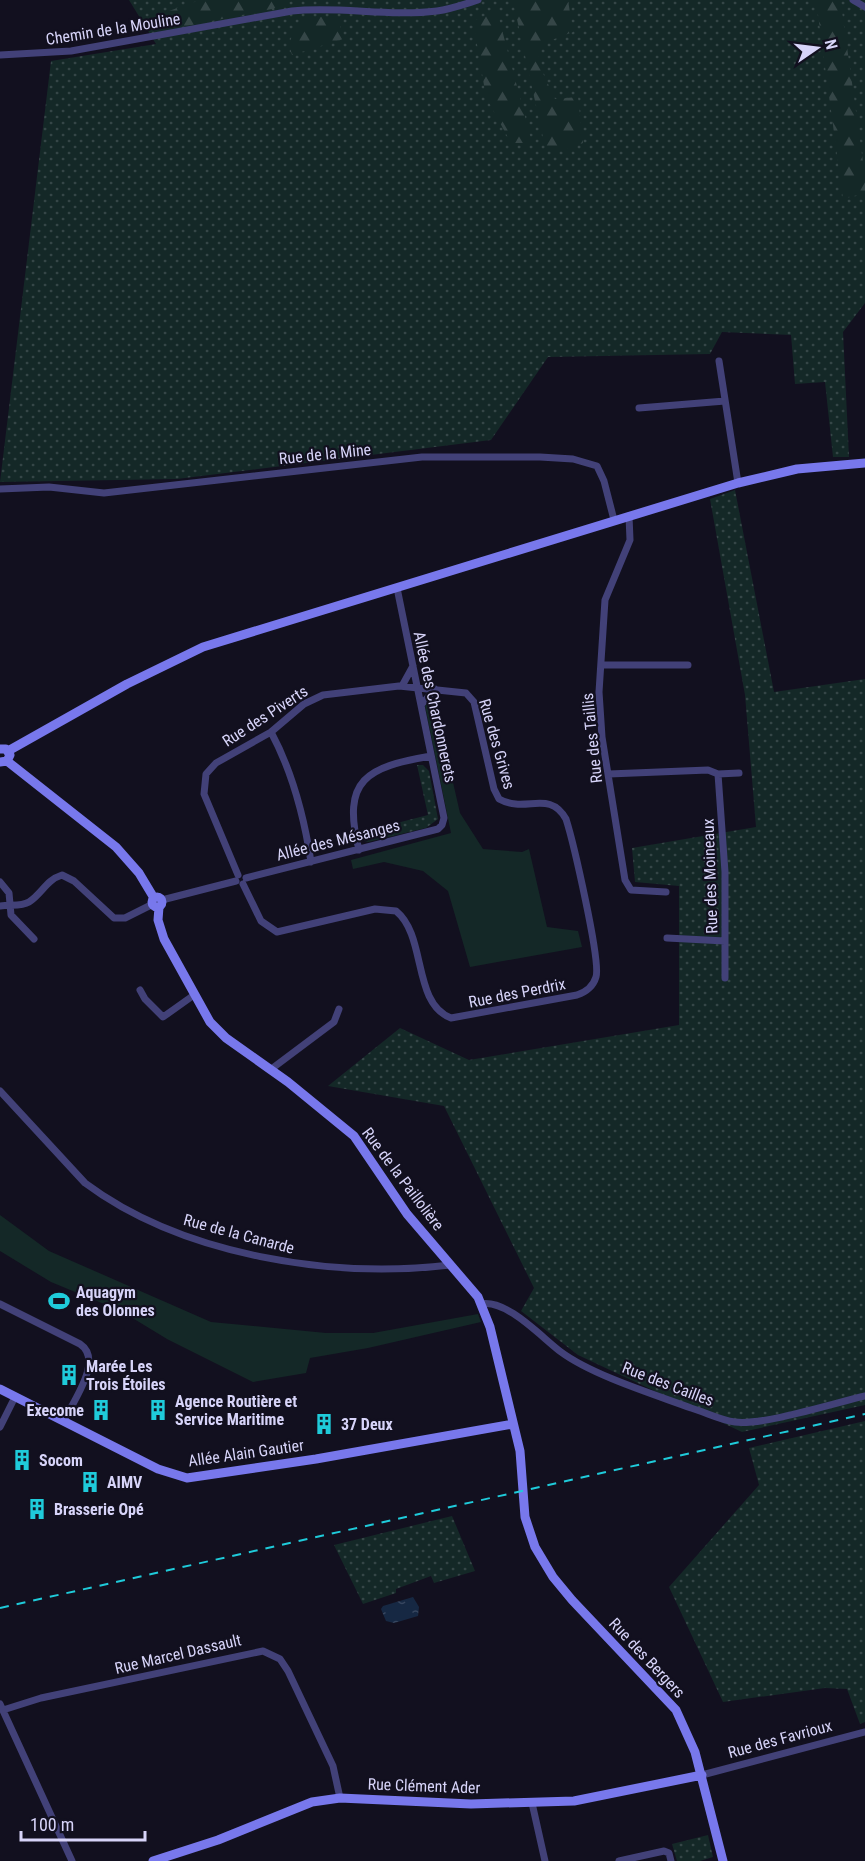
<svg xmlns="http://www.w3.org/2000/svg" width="865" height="1861" viewBox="0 0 865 1861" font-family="'Roboto Condensed',sans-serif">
<defs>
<pattern id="grass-dots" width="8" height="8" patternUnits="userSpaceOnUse" patternTransform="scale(1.5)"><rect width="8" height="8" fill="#142827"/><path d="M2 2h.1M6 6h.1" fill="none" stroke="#354647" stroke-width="1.8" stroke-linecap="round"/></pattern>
<pattern id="forest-firs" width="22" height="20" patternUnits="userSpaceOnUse" patternTransform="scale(1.5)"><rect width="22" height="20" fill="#142827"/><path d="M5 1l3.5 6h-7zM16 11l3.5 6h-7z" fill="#354647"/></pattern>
<pattern id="water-ripples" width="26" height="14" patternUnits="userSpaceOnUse" patternTransform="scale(1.5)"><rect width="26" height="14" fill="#162843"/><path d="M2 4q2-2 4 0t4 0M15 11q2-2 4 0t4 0" fill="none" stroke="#37465f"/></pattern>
</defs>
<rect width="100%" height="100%" fill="#12101f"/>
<path fill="url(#grass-dots)" d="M129,0H865V303L843,332L849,457H833L825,382L795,384L791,335L722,332L710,354L548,357L491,440L177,479L0,482L51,61L156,44Z
M735,490L774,692L865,679V1405L742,1432L578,1355L521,1311L534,1288L444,1106L328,1086L400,1028L469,1060L679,1025V886L635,882L632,848L756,827L745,695L710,499Z
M417,765H423L429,771L438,819L426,828L368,842L362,840L358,833L428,815Z
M865,1421V1722L860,1724L847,1689L825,1688L723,1702L669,1587L759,1485L749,1448Z
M452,1516L475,1571L434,1583L431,1576L396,1589V1593L363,1604L334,1545Z
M708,1835L713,1857L700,1861H677L672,1844Z"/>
<path fill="url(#forest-firs)" d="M200,0H294L272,9L161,31L154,27L169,11Z
M568,0L573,32L549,41L538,52L542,71L555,99L578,97L583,143L567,149L546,151L513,1Z
M816,0H831L841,4L865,176V193L843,199Z
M497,11L532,143H511L486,97L473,21Z
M310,17H338L343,39L292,55L289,44L296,25Z"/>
<path fill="#142827" d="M433,695L460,813L483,849L522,852L529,849L547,927L578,931L582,947L470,967L448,891L423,871L384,862L353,869L351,860L451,833L425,706Z
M0,1215L49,1251L211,1322L326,1333H373L478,1314L481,1322L368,1348L310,1358L306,1373L253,1382L167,1339L121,1311L51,1282L0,1251Z"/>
<path fill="url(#water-ripples)" d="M413,1597L419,1607L418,1616L394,1623L386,1621L381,1609L383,1606Z"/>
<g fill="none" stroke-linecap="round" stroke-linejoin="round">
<path stroke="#424178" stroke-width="7" d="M853,0L865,7
M0,55L71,51L292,11C340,6 389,17 437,11C451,9 465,4 478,0
M719,361L738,483
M639,408L725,401
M0,489L49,487L104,493L422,457H540L573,459L597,466L604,481L614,520
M629,516L630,540L605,600L599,692L602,737L625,880L631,890L666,892
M601,665H688
M402,686L413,666
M421,705L435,689
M271,732C293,773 304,816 311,862
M609,774L708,770L718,774L739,773
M718,774L725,872V978
M359,850C341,779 367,767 431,756
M238,875L204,794L206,774L216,763L271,732L304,704L323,695L399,686L466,693L474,702L494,789L499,799C526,814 549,789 566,819C573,841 601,961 596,977C593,987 586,992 577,995L451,1018C412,1003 427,936 396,911L375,909L277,932L261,921L243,884
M246,878L438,829L442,825L444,818L397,588
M0,882L9,893L11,915L34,939
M162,900L236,881
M0,906C9,904 21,907 29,902C42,894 46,880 62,875L74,881L114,918H125L153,904
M667,938L725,941
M140,990L145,999L163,1017L194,995
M270,1070L334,1022L339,1009
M0,1091L85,1183C183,1256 333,1279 450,1265
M0,1304L80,1344C104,1360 73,1401 64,1421
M481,1304C507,1299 541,1337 561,1352C592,1375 653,1394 691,1408C705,1412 720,1420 735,1422C762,1426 835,1403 865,1396
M0,1427L15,1397
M0,1704L72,1861
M3,1710L41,1698L263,1651L280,1659L288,1671L333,1766L340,1798
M702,1775L865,1732
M532,1803L545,1861
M619,1861L664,1851L669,1853L671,1861"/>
<path stroke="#7878ec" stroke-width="9" d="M0,749H6L10,755L7,761L0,762
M8,751L127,684L203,647L738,483L797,469L865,463
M7,761L116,847L139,873L154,898
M152 902a5 5 0 1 1 10 0a5 5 0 1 1-10 0Z
M159,907L158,920L164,939L210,1022L226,1038L288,1082L354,1136L407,1214L478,1297L490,1327L520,1451L525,1517L535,1547L553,1577L572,1600L676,1710L695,1752L723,1861
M0,1389L158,1469L187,1478L316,1459L513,1424
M153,1861L218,1840L312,1802L340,1798L471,1804L574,1801L702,1775"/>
<path stroke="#1fcbda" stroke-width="2" stroke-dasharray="9 8" stroke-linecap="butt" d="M0,1608L865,1414"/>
</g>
<defs>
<symbol id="stadium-bare" viewBox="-9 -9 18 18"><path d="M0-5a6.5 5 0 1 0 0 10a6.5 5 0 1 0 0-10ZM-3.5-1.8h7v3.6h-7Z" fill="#1fcbda" stroke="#12101f" stroke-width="2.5" paint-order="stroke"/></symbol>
<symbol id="building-bare" viewBox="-9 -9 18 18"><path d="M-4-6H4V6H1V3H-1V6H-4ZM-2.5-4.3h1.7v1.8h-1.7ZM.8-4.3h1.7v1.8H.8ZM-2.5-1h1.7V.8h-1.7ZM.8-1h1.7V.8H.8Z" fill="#1fcbda" stroke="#12101f" stroke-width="2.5" paint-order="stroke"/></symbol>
</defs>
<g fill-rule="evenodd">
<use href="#stadium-bare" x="44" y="1286" width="30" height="30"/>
<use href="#building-bare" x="54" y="1360" width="30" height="30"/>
<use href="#building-bare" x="86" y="1395" width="30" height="30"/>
<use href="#building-bare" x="143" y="1395" width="30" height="30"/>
<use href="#building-bare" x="309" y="1409" width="30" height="30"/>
<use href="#building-bare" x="7" y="1445" width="30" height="30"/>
<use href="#building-bare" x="75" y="1467" width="30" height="30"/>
<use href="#building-bare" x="22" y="1494" width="30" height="30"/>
</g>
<g text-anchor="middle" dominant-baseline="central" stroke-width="4.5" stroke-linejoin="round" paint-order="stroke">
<g font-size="16" fill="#d7d4f9" stroke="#12101f">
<text transform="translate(113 29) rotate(-9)">Chemin de la Mouline</text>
<text transform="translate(325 454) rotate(-6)">Rue de la Mine</text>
<text transform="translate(435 707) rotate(78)">Allée des Chardonnerets</text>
<text transform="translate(265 716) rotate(-33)">Rue des Piverts</text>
<text transform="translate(592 738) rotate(-96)">Rue des Taillis</text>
<text transform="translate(497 744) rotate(74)">Rue des Grives</text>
<text transform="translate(338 840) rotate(-14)">Allée des Mésanges</text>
<text transform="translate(710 876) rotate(-92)">Rue des Moineaux</text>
<text transform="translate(517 993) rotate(-11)">Rue des Perdrix</text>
<text transform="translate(403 1179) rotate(53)">Rue de la Paillolière</text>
<text transform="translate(239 1234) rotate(15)">Rue de la Canarde</text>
<text transform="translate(668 1384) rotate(21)">Rue des Cailles</text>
<text transform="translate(246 1453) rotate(-8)">Allée Alain Gautier</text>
<text transform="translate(178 1654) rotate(-13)">Rue Marcel Dassault</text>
<text transform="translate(647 1658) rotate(47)">Rue des Bergers</text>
<text transform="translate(780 1739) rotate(-15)">Rue des Favrioux</text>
<text transform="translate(424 1786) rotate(2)">Rue Clément Ader</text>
</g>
<g font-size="16" font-weight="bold" fill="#d7d4f9" stroke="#12101f" text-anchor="start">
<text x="76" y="1292">Aquagym<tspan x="76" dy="18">des Olonnes</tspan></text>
<text x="86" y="1366">Marée Les<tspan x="86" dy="18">Trois Étoiles</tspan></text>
<text x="175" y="1401">Agence Routière et<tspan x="175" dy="18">Service Maritime</tspan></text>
<text x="84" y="1410" text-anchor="end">Execome</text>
<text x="341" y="1424">37 Deux</text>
<text x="39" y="1460">Socom</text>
<text x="107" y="1482">AIMV</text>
<text x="54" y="1509">Brasserie Opé</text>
</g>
</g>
<g transform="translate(817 48) rotate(76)" stroke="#12101f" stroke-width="4.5" paint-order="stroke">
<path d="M0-4.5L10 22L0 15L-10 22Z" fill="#d7d4f9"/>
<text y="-9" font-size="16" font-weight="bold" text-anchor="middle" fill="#d7d4f9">N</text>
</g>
<path d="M21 1831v9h124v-9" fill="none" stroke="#d7d4f9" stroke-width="3"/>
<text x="30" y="1831" font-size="18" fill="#d7d4f9" stroke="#12101f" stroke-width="4.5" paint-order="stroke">100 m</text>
</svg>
